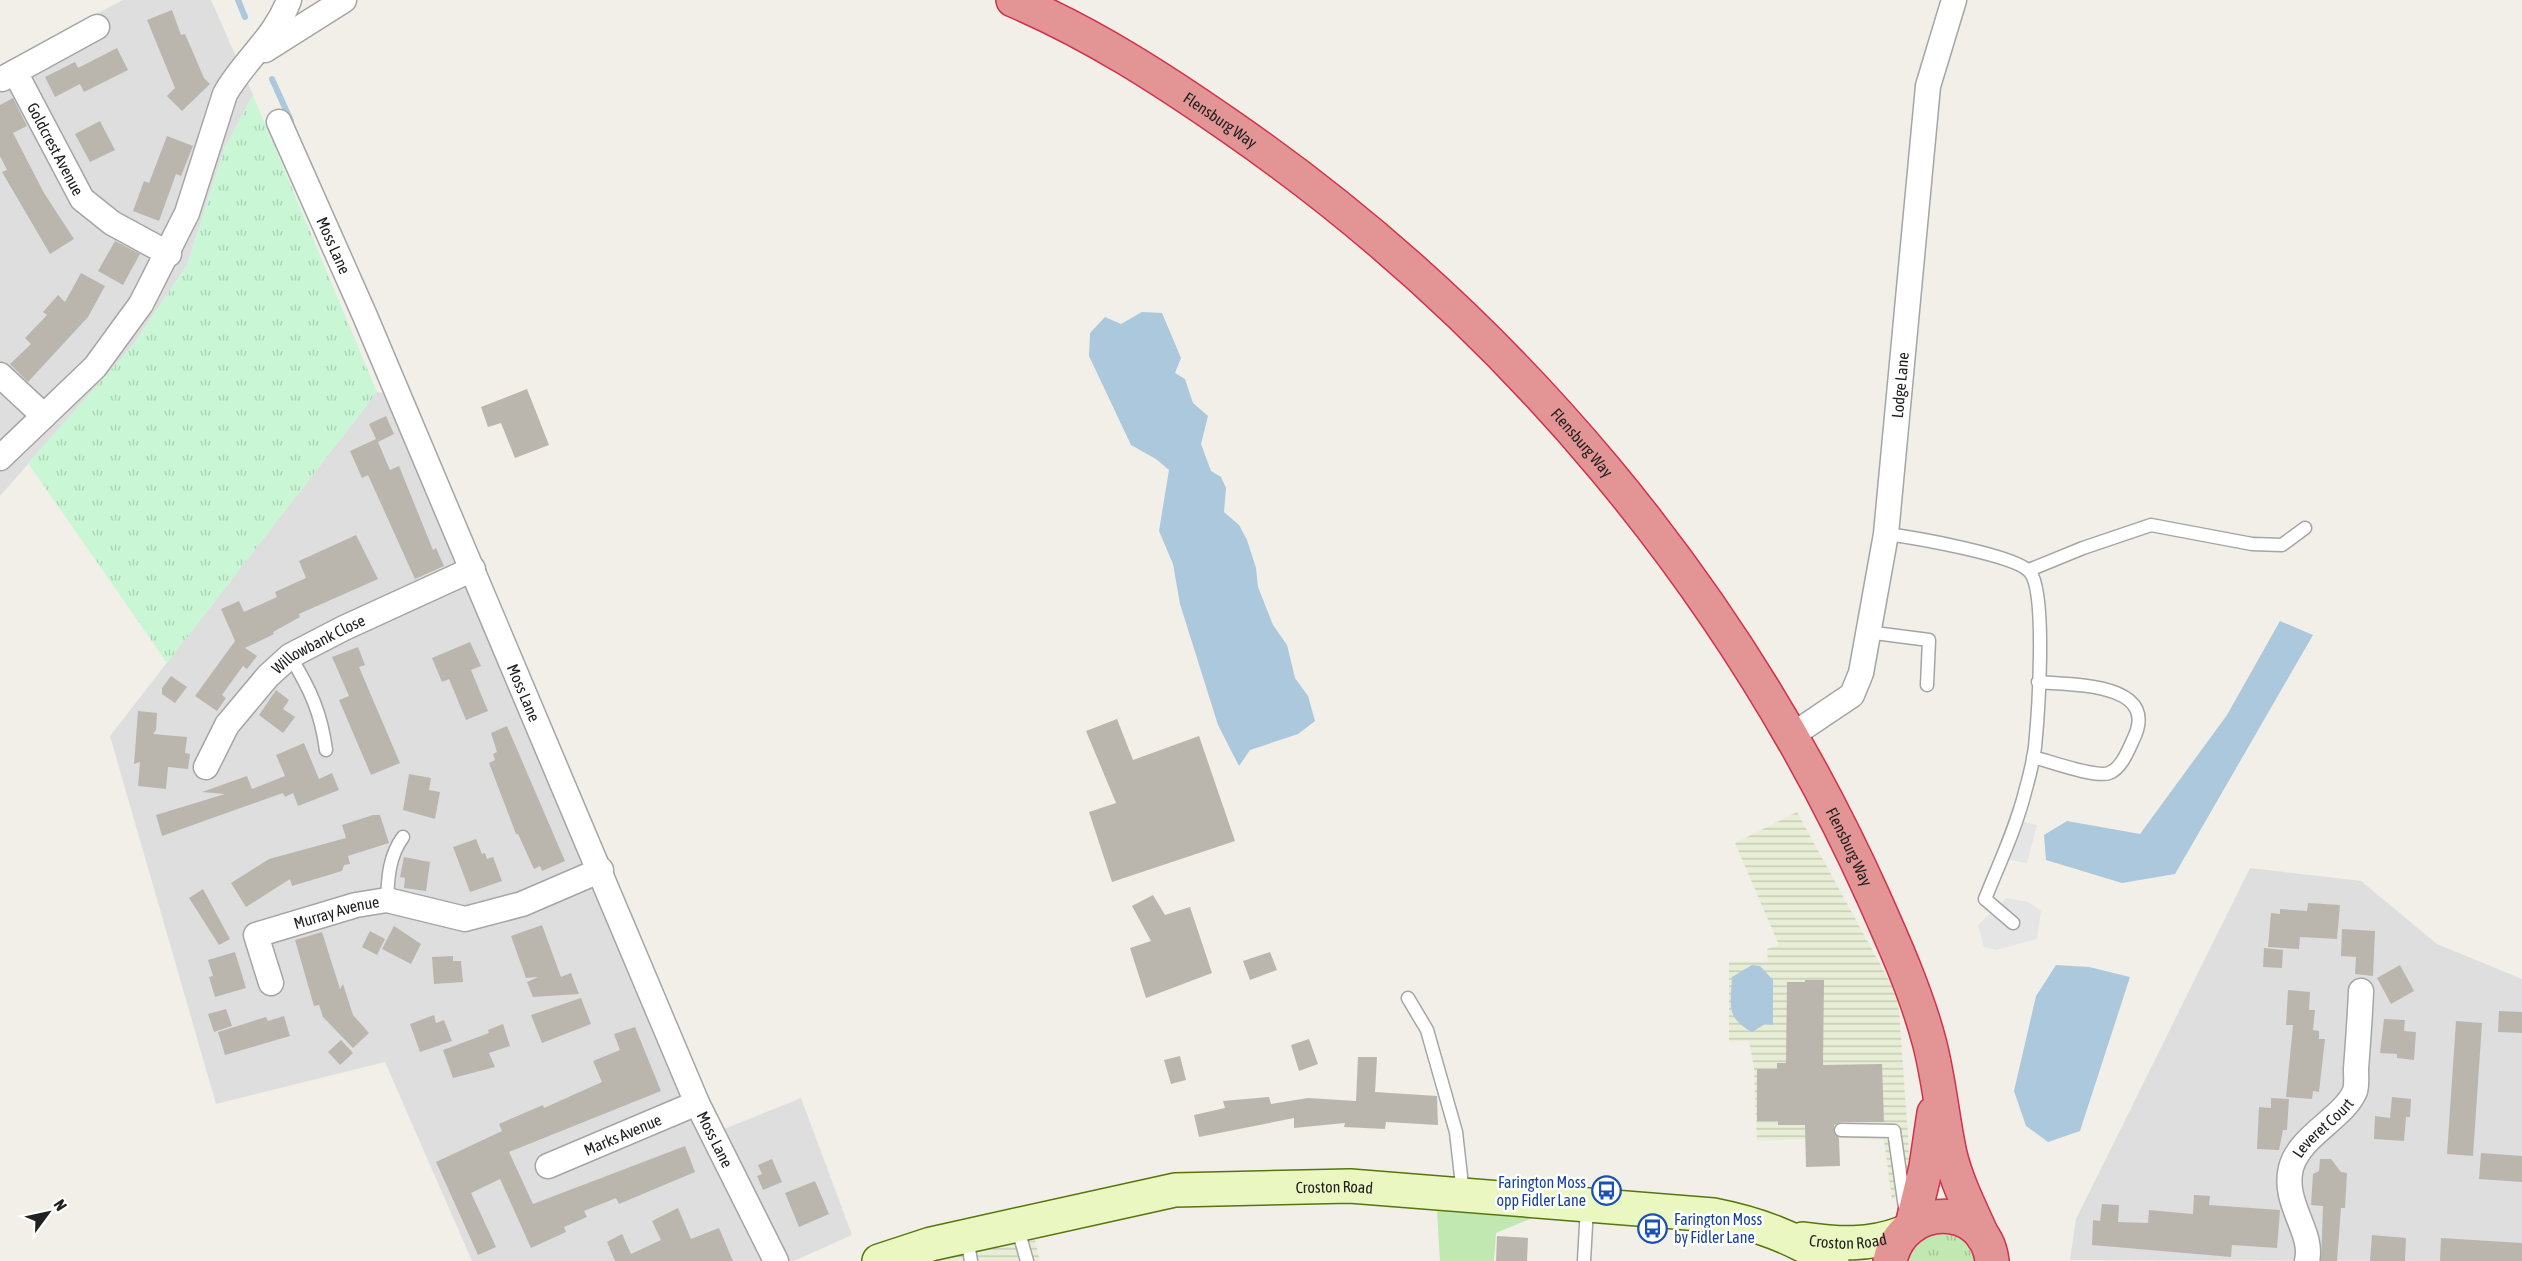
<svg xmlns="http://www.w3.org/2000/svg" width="2522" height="1261" viewBox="0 0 2522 1261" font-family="'Asap Condensed',sans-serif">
<defs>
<pattern id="farmland-rules" width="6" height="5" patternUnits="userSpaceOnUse" patternTransform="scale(1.5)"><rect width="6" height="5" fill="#e8eed5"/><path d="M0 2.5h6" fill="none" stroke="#c7ccb7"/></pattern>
<pattern id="grass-tufts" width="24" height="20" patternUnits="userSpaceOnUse" patternTransform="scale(1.5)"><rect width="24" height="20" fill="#c2e8b1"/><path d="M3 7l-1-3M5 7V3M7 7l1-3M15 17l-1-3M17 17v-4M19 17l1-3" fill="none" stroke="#a6c798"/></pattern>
<pattern id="park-tufts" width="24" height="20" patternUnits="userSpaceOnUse" patternTransform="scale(1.5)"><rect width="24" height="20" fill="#c9f7d5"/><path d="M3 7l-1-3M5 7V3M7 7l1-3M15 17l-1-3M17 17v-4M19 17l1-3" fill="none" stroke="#acd3b7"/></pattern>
</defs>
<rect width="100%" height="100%" fill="#f1efe8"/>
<path fill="#dfdede" d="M123,0H211L253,95L225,147L187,265L133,345L0,496V65Z
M377,392L390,394L704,1137L801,1098L852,1235L794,1261H472L385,1062L216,1104L110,736Z
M2250,868L2361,881L2437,944L2522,979V1261L2070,1260L2076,1219Z"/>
<path fill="url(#farmland-rules)" d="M1797,812L1898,997L1911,1177L1892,1200L1884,1140L1840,1138L1757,1141L1754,1068L1749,1041L1729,1042V961L1768,962L1767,949L1779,945L1735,843Z
M1035,1240L1040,1261H944L943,1258Z"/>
<path fill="url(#grass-tufts)" d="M1931,1231C1954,1234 1969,1237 1976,1261H1904L1911,1244Z"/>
<path fill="url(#park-tufts)" d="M253,95L377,392L167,663L28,463L133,345L187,265L225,147Z"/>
<path fill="#c2e8b1" d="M1437,1211L1532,1218L1496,1233L1494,1261H1440Z"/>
<path fill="#e5e5e5" d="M2021,821L2037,825L2027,863L2009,860Z
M2006,898L2028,902L2041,911L2037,939L1996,950L1984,947L1978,925Z"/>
<path fill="#abc8dc" d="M1142,312L1162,313L1181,358L1175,373L1185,379L1193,403L1208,416L1201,444L1211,471L1221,477L1226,488L1224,512L1239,525L1247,540L1256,568L1258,587L1273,625L1287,645L1295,678L1308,696L1315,721L1298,734L1250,750L1239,766L1218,725L1180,604L1173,564L1159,531L1169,470L1156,459L1131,445L1089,356L1090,333L1105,317L1121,324Z
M2280,621L2313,635L2175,874L2122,883L2046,860L2044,835L2067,821L2140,834L2227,715Z
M1752,965L1760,966L1773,980V1025L1765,1024L1752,1032C1725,1017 1731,1006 1732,977Z
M2056,965L2089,967L2130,977L2080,1131L2048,1142L2026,1126L2014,1091L2036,996Z"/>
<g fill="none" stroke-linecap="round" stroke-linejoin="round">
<path stroke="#abc8dc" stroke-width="6" d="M238,0L245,17
M272,79L291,121"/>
</g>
<path fill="#bab6ae" d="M172,10L181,35L185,34L204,78L210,84L182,111L167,96L175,88L147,20Z
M117,48L128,70L84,92L80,84L55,97L45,77L75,62L78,68Z
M13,98L27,126L13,133L44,193L74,239L50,254L2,172L7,170L0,156V105Z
M100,121L115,150L90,162L75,134Z
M167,136L193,146L181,176L176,174L159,221L133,211L144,181L149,183Z
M115,241L140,254L123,285L98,271Z
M81,273L105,286L88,317L28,382L10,364L31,344L25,338L47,315L43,312L58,295L65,302Z
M527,389L549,445L515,458L501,423L488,427L481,407Z
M386,416L394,434L378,442L390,470L399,466L433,550L436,548L444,566L415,579L368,475L362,478L350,451L376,439L369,424Z
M356,535L378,579L299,614L300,617L273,632L274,634L245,648L257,656L247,669L243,666L232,681L222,695L226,698L217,711L195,696L235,641L221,609L239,601L244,612L277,597L275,592L306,578L299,561Z
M470,642L481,666L471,670L488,711L466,720L449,679L442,682L432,658Z
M358,647L365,665L359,667L400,763L371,775L339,700L349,696L332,657Z
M171,676L187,687L175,703L162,694V688Z
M276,690L289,700L283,709L295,717L283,733L259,715Z
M138,711L157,713L156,730L153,734L187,737L185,753L190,754L188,769L168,767L166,789L138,786L140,762L134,764Z
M1117,719L1133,760L1199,736L1235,841L1112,882L1089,812L1116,803L1086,731Z
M507,726L565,861L542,871L540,866L534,869L518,834H516L489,763L495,760L493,754L497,752L491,733Z
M304,743L319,779L332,773L339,790L298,806L293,793L285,797L283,793L162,836L156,815L225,794L202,792L247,776L252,789L285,776L276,755Z
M409,774L431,778L429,790L440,792L435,819L403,810Z
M373,815H380L389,843L348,856L350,864L344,865L342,871L292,886L290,879L246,907L231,883L269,859L346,838L342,825Z
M476,839L482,854L485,853L487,859L493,857L502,881L470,892L453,847Z
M404,857L430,862L426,891L404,888L405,878L400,877Z
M203,889L230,939L219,945L189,898Z
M1153,895L1165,915L1190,907L1212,973L1146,998L1130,948L1151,941L1132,906Z
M2308,903L2340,905L2337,939L2300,937L2299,949L2268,947L2271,913L2280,914V909L2307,911Z
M542,925L561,977L571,973L579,994L533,997L527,982L538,977L526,978L511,936Z
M394,926L421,944L411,964L382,949Z
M2342,929L2375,931L2373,976L2355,974L2356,957L2341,956Z
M370,931L385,939L377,955L362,947Z
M322,932L340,989L343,984L353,1015L369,1033L353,1048L323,1017L319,1005L314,1006L295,940Z
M2264,948L2283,950L2282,968L2263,967Z
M235,952L246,988L215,997L209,977L213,976L208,960Z
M1270,952L1277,970L1250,980L1243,961Z
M453,956V961H461L463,982L434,984L432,957Z
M2400,965L2414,991L2391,1004L2377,978Z
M1805,980H1824L1823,1065L1882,1064L1884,1122H1841L1834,1125V1133L1839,1138L1840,1166L1806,1167L1805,1125H1778V1121H1757V1069H1777V1063H1786L1787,982H1805Z
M2288,990L2310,992L2309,1010H2315L2313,1030L2319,1031V1039H2325L2319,1092L2313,1091L2312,1099L2286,1097L2293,1025H2286Z
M581,998L591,1024L542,1043L531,1015Z
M226,1009L232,1026L214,1032L208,1014Z
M2499,1011L2522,1012V1033L2498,1032Z
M434,1015L436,1023L444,1020L452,1041L420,1052L410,1024Z
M284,1016L290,1036L225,1055L218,1032L266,1017L268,1021Z
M2384,1019L2405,1020L2404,1031L2416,1032L2414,1060L2397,1058V1054L2380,1053Z
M2456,1021L2482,1023L2473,1156L2447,1154Z
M503,1024L510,1046L489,1053L495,1067L453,1078L443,1050L489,1033L488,1030Z
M635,1027L661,1091L509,1152L533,1204L685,1146L695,1172L619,1204L616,1198L584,1211L587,1217L564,1227L566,1232L531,1248L500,1179L471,1193L496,1247L478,1255L436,1162L502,1131L499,1124L543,1105L544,1108L602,1082L593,1061L620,1050L614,1034Z
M1309,1039L1318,1064L1299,1071L1291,1045Z
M341,1040L353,1053L340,1065L328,1052Z
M1180,1056L1186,1080L1171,1084L1164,1060Z
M1358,1057H1377L1375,1092L1437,1096L1438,1125L1386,1122L1385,1129L1344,1127L1345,1123L1294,1128V1118L1199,1137L1194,1115L1225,1108L1223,1101L1269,1097L1271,1104L1308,1098L1356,1101Z
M2392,1097L2411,1099L2410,1117H2406L2404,1141L2374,1139L2375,1116L2390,1118Z
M2271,1098L2289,1099L2287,1130H2283L2279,1150L2257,1149L2259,1107L2271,1108Z
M2481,1153L2522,1156V1182L2479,1179Z
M772,1159L782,1182L763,1190L757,1176L762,1174L758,1165Z
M2320,1159H2331L2341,1172L2347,1173L2345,1208H2341L2337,1261H2321L2323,1206L2311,1205L2313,1174L2319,1171Z
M815,1181L829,1214L799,1227L785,1193Z
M2194,1195L2210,1196L2209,1205L2280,1210L2277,1248L2232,1245L2231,1257L2092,1245L2093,1220L2100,1221L2102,1204L2119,1205L2118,1222L2148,1223L2149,1210L2193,1214Z
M678,1208L691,1239L719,1228L733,1261H615L607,1242L622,1234L631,1254L661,1240L652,1221Z
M2372,1235L2406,1238L2405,1261H2370Z
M1497,1236L1528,1238L1527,1261H1496Z
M2441,1238L2522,1243V1261H2440Z"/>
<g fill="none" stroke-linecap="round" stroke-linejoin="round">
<defs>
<path id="lane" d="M1886,534C1911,537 2016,555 2030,572C2047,593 2038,717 2035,747C2033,762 2029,778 2025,792C2016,828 1999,864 1985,899L2013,923
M2029,570L2083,548L2151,525L2252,544L2282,545L2305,528
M1867,632L1929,640L1927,685
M290,656C310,689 321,712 326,750
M2033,757C2049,761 2095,778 2109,773C2121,769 2128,751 2133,740C2162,682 2071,685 2038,682
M387,900C388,877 389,856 403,837
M1408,998L1427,1030L1456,1132L1463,1194
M1841,1130L1894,1131L1905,1208
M1017,1226L1027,1261
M967,1237L971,1261
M1584,1261L1587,1207"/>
<g id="street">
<path d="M265,50L344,0"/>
<path id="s1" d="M15,72L82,199L112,223L169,254"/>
<path d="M2,79L97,27"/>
<path id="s2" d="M279,122L365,316L697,1103L776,1261"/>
<path d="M0,375L44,416"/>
<path d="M0,458L95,367L141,304L187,213L225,94C244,60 275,38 289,0"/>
<path id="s3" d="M1791,736L1852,695L1861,673L1886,534L1928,86L1954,0"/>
<path id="s4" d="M206,767L227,725L268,676L290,656L344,628L473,569"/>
<path id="s5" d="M271,983L256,935L356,905L387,900L465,919L522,904L601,870"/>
<path id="s6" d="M548,1166L697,1103"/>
<path id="s7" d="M2307,1261C2314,1232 2282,1203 2291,1168C2299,1136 2344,1118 2355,1091C2357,1085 2356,1075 2356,1069C2358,1043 2360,1017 2361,991"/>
</g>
<g id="secondary">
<path id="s8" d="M1803,1239C1839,1244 1868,1246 1903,1233"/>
<path id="s9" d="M879,1261L931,1244L1175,1190L1350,1186L1713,1215C1759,1224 1791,1237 1832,1261"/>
</g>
<g id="highway">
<path id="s10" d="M1013,0C1091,33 1162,79 1231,127C1510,320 1734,588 1873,896C1894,943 1916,992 1929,1041C1939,1078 1942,1117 1950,1154C1957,1183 1971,1210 1983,1237"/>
<path d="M1912,1225L1926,1167L1934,1113"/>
<path d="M1890,1261C1902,1202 1985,1201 1992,1261"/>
</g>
</defs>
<use href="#lane" stroke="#a5a5a5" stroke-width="15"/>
<use href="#street" stroke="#a5a5a5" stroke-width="27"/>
<use href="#secondary" stroke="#56750b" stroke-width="36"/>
<use href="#highway" stroke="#d3314b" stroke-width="36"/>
<use href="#lane" stroke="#fff" stroke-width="12"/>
<use href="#street" stroke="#fff" stroke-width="24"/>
<use href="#secondary" stroke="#eaf7c0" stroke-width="33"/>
<use href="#highway" stroke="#e39595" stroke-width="33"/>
</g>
<defs>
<symbol id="bus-ring" viewBox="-11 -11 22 22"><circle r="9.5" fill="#fff" stroke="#1a4fb4" stroke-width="1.5"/><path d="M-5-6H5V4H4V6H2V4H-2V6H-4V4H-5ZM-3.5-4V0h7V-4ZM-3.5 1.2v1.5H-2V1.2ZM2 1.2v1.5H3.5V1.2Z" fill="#1a4fb4"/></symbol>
</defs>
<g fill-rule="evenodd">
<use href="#bus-ring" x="1590" y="1174" width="33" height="33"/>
<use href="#bus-ring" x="1636" y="1212" width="33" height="33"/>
</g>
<g text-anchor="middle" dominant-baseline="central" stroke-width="5" stroke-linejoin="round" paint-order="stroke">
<g font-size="16" fill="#212121" stroke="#fff">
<text stroke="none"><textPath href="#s10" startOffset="240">Flensburg Way</textPath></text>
<text stroke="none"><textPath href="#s1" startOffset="87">Goldcrest Avenue</textPath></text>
<text stroke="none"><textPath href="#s2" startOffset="135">Moss Lane</textPath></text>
<text stroke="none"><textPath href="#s3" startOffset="388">Lodge Lane</textPath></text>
<text stroke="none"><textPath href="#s10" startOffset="726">Flensburg Way</textPath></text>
<text stroke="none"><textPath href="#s4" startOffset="171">Willowbank Close</textPath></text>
<text stroke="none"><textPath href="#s2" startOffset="621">Moss Lane</textPath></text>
<text stroke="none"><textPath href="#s10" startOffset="1212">Flensburg Way</textPath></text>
<text stroke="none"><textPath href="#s5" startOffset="134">Murray Avenue</textPath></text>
<text stroke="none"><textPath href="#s7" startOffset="148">Leveret Court</textPath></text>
<text stroke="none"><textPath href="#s6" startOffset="81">Marks Avenue</textPath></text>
<text stroke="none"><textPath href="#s2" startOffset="1107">Moss Lane</textPath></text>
<text stroke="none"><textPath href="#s9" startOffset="464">Croston Road</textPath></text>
<text stroke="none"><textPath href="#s8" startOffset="45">Croston Road</textPath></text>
</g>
<g font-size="16" fill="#164399" stroke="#fff" text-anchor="end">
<text x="1586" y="1182">Farington Moss<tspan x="1586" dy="18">opp Fidler Lane</tspan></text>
<text x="1674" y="1219" text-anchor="start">Farington Moss<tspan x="1674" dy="18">by Fidler Lane</tspan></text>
</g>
</g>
<g transform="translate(48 1213) rotate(57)" stroke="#ffffff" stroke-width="4.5" paint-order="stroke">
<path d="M0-4.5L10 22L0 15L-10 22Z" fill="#212121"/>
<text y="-9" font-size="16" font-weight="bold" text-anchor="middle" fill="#212121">N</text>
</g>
</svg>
